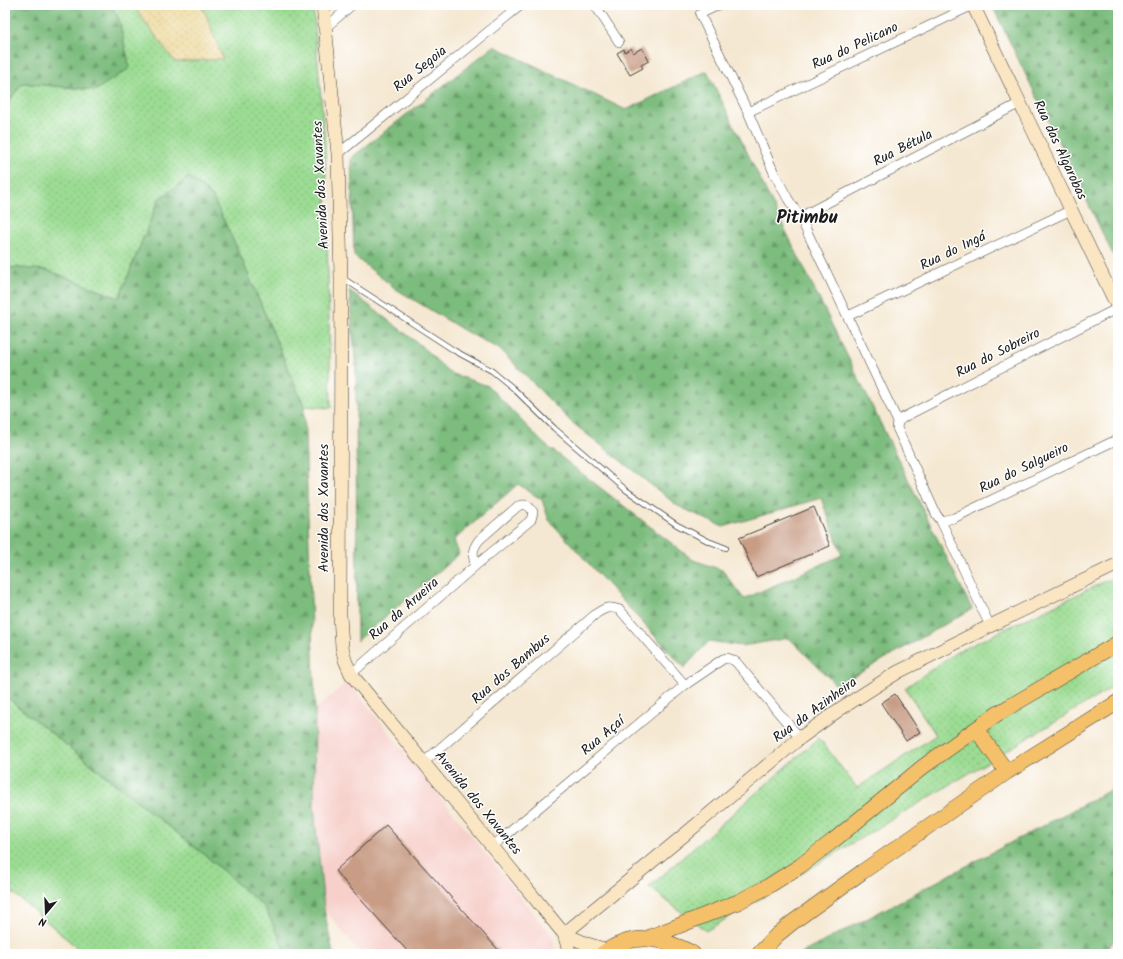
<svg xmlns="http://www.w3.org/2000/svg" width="1123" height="959" viewBox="0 0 1123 959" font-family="Kalam,sans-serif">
<defs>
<pattern id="grass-dots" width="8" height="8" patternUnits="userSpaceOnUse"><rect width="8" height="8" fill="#9bdc93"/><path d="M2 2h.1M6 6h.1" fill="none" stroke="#85bc7e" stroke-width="1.8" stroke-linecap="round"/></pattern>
<pattern id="forest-firs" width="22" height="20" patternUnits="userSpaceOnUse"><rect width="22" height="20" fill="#7cbc7d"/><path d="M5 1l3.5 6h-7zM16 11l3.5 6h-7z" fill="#659866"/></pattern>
<pattern id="sand-dots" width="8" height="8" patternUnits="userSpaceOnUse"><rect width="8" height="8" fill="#eeda9e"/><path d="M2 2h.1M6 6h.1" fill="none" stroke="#ccba88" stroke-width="1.8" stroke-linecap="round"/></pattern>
</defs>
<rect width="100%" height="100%" fill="#fff"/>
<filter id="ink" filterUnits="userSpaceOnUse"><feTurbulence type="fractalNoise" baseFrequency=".025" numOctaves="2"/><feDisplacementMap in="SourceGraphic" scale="8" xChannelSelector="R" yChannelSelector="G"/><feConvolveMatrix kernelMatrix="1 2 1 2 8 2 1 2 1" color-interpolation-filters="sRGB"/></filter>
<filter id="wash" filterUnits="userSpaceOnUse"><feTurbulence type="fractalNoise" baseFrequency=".012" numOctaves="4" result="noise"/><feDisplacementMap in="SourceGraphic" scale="16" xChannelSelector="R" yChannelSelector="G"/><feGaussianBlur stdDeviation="0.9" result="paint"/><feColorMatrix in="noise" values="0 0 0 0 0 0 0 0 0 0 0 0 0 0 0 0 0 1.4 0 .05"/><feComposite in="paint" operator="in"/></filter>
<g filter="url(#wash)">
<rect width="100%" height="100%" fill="#f5e8d2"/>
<path fill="#f7d0cb" d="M348,681L393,738L552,936L557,954H361L324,909L314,806L315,710Z"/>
<path fill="url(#grass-dots)" stroke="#5c7c58" d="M111,5H313L325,144L331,408L304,406L237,248L212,196L189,177L159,199L119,298L47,270L5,267V107L22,83L96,90L119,20Z
M1118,575V684L706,931L649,887L819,738L857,788L936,735L905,688L955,653Z
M5,696L206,856L265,908L287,954H89L81,951L5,886Z"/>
<path fill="url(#forest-firs)" stroke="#4c6c4c" d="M5,5H111L119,20L130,68L96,90L22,83L5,107Z
M992,5H1118V265Z
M494,46L626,110L707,71L972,609L837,686L789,638L742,646L709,641L684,668L549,520L542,500L518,484L454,540L459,554L357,641L356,369L349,290L419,344L450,373L488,386L543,443L693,560L722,570L744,599L842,555L821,498L723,527L678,506L569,420L501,350L465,331L396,289L354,256L351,158Z
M189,177L212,196L237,248L304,406L315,710L314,806L324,909L333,954H287L265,908L206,856L5,696V267L47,270L119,298L159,199Z
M1118,786V939L1114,941L1102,954H800Z"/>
<path fill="url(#sand-dots)" stroke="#857b5d" d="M133,5H202L223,59L175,62Z"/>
<g id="blocks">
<path fill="#c89c85" d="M631,48L633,53L642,48L649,61L641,65L643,68L630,75L617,53L624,49L625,52Z
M814,507L830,546L756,577L739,538Z
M895,694L920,732L906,741L881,703Z
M386,825L502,954H410L335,871Z"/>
</g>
</g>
<g filter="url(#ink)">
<use href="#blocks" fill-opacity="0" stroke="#3d3b37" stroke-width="1"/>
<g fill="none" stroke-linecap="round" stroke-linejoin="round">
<defs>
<path id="lane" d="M344,279L455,351L492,371L513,388L554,428L626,490L677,525L708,541L726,548"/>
<path id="street" d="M595,5L619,42
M719,5L700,14L748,112L774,173L788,199L800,217L898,422
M325,28L352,5
M748,112L973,5
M338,154L521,5
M800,217L1020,103
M848,316L1071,210
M941,521L954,518L1118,439
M990,626L941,521L936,514L897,428L898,422L904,417L1118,308
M351,674L475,566L531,520L533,512C529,505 525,503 518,506L479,540C471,551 473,554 475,566
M424,762L597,613C607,607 609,606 620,610L685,685
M493,846L685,685L723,659C728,657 731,659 736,662L800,738"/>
<path id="secondary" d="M323,5L338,154L341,278L340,615L342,647L345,660L351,674L564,934L570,954
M973,5L1118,308
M564,934L683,836L800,738L840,709L898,672L990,626L1118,564
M564,934L587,944L607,950"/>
<path id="primary" d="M976,729L1007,772
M648,938L738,902L767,887L800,866L834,840L924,766L997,714L1118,643
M602,954C626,936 652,935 679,947C684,949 689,951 693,954
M759,954L777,935L793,922L862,872L1007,772L1118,702"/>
</defs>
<use href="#lane" stroke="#3d3b37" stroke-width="6"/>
<use href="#street" stroke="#3d3b37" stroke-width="10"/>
<use href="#secondary" stroke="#3d3b37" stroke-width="14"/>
<use href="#primary" stroke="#3d3b37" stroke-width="16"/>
<use href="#lane" stroke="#fff" stroke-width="4.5"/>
<use href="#street" stroke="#fff" stroke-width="9"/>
<use href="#secondary" stroke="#fbe6c4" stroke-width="13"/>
<use href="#primary" stroke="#f4c16b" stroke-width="15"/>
</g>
</g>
<g text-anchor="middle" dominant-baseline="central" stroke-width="3" stroke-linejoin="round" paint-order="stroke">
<g font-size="14" fill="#1c1c1c" stroke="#fff">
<text transform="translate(855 46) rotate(-25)">Rua do Pelicano</text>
<text transform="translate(420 69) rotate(-39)">Rua Segoia</text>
<text transform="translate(903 148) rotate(-27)">Rua Bétula</text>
<text transform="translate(1060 150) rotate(65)">Rua das Algarobas</text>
<text transform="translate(321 185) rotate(-93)">Avenida dos Xavantes</text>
<text transform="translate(953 251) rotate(-26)">Rua do Ingá</text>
<text transform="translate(998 353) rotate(-27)">Rua do Sobreiro</text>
<text transform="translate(1024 468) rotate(-26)">Rua do Salgueiro</text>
<text transform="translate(324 508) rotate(-90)">Avenida dos Xavantes</text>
<text transform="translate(404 609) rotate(-41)">Rua da Arueira</text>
<text transform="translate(511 669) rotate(-41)">Rua dos Bambus</text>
<text transform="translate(815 710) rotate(-36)">Rua da Azinheira</text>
<text transform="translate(603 736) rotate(-40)">Rua Açaí</text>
<text transform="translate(478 803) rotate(51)">Avenida dos Xavantes</text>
</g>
<g font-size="18" font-weight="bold" fill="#1c1c1c" stroke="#fff">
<text x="807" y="218">Pitimbu</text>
</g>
</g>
<rect width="1123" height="959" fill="none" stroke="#fff" stroke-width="20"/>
<g transform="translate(46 913) rotate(199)" stroke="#ffffff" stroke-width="3" paint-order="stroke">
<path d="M0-3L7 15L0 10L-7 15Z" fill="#1c1c1c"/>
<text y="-6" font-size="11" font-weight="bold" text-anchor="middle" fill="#1c1c1c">N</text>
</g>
</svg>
